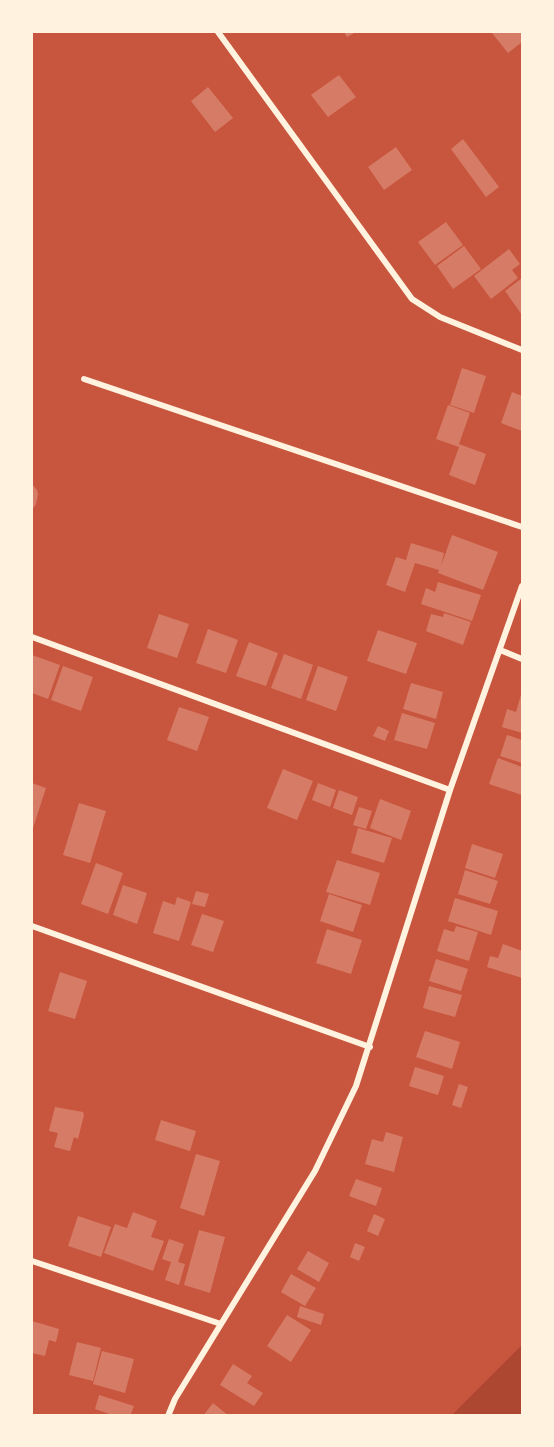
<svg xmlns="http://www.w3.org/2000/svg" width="554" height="1447" viewBox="0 0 554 1447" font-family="Barlow,sans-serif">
<rect width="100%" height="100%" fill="#c8553d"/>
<path fill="#ae4732" d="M522,1345V1415H452Z"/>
<path fill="#d67c66" d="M344,32H356L347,37Z
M495,32H522V42L508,53L492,33Z
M339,75L356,97L328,117L311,95Z
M208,87L233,118L215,132L191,101Z
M463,139L499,187L486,197L451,149Z
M396,147L412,170L384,190L368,167Z
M446,222L463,245L435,265L418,242Z
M464,246L481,269L453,289L437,266Z
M509,249L520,264L512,270L518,278L491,299L474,276Z
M522,278V315L505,291Z
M462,368L486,376L474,413L450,405Z
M512,392L522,396V431L501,423Z
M448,405L470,413L459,444L486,454L475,485L449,475L459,447L436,439Z
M32,484L37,490L38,494L36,504L32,510Z
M452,535L498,552L483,590L438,573L439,570L415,563L405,592L386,585L396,557L406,560L411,543L444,553L441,566Z
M438,582L481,595L472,621L421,604L426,588L435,592Z
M444,613L471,622L463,645L426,631L431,614L443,617Z
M159,614L189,624L177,658L147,648Z
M208,629L238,640L226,673L196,663Z
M378,630L417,643L406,674L367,661Z
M249,642L278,653L266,686L236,676Z
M284,654L313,665L301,699L271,688Z
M32,655L60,665L48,699L32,693Z
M63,666L93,677L81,711L51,700Z
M318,666L348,677L336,711L306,700Z
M411,683L443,692L436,719L403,709Z
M522,691V733L502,727L507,709L516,712Z
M179,707L209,717L197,751L167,740Z
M402,713L435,723L427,749L394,740Z
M378,726L389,731L385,741L373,736Z
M507,735L522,740V763L500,756Z
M498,758L522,767V795L489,784Z
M283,769L313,781L297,820L267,808Z
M32,783L46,788L32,831Z
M318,783L336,790L330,807L312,800Z
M339,790L358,797L352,815L333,808Z
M380,799L411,811L401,840L370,828Z
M79,803L106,811L90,863L63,855Z
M359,807L372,811L366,829L353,825Z
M358,828L392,838L384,863L351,853Z
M472,844L503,854L495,878L465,868Z
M337,860L380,873L370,905L326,892Z
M96,863L123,873L108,914L81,904Z
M465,870L498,881L490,904L458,894Z
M123,885L147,893L137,924L113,915Z
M196,891L209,894L205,907L192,904Z
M329,894L362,905L353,932L320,921Z
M177,897L191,902L179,941L153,933L163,901L175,905Z
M455,898L498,911L491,935L448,921Z
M202,914L224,921L213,952L191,945Z
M456,926L478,932L469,961L437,951L444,929L454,932Z
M327,929L362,940L351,974L316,963Z
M503,944L522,951V978L487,967L490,956L498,958Z
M436,959L468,969L461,991L429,981Z
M60,972L87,981L75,1019L48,1011Z
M429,986L462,995L455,1017L423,1008Z
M425,1031L460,1042L452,1069L416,1057Z
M415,1067L444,1076L438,1095L409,1086Z
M459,1084L468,1087L461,1108L452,1105Z
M55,1107L83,1112L84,1115L78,1139L74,1137L70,1151L54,1147L58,1133L49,1131Z
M161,1120L196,1131L190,1151L155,1140Z
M386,1132L403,1137L394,1172L365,1164L372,1139L383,1142Z
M196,1154L220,1161L204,1216L180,1208Z
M356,1179L382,1188L376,1206L349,1196Z
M133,1212L157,1221L151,1237L164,1241L153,1271L104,1253L115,1224L127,1228Z
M374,1214L385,1219L378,1236L367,1231Z
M78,1216L111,1227L101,1257L68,1246Z
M199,1230L225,1237L210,1293L184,1285Z
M169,1239L184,1244L178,1262L185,1264L179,1285L165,1280L171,1262L162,1259Z
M355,1243L365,1247L359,1261L350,1257Z
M308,1251L329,1263L319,1282L297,1269Z
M291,1274L316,1288L305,1306L281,1292Z
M300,1306L324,1314L321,1325L297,1317Z
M287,1315L311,1330L291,1362L267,1346Z
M32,1321L59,1329L56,1342L49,1340L45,1356L32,1353Z
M77,1342L101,1348L93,1381L69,1375Z
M102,1351L134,1359L125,1393L93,1384Z
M233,1364L252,1376L247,1383L263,1393L254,1406L220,1385Z
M99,1395L134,1406L130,1416H115L95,1409Z
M213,1403L229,1416H203Z"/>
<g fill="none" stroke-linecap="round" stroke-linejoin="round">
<path stroke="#fff3e0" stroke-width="6" d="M218,32L412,299L440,317L522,350
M84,379L522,527
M32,637L450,790
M500,650L522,659
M32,926L370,1047
M32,1261L221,1324
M168,1416L175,1399L315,1171L356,1086L450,790L522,586"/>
</g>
<rect width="554" height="1447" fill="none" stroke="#fff3e0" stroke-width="66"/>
</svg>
